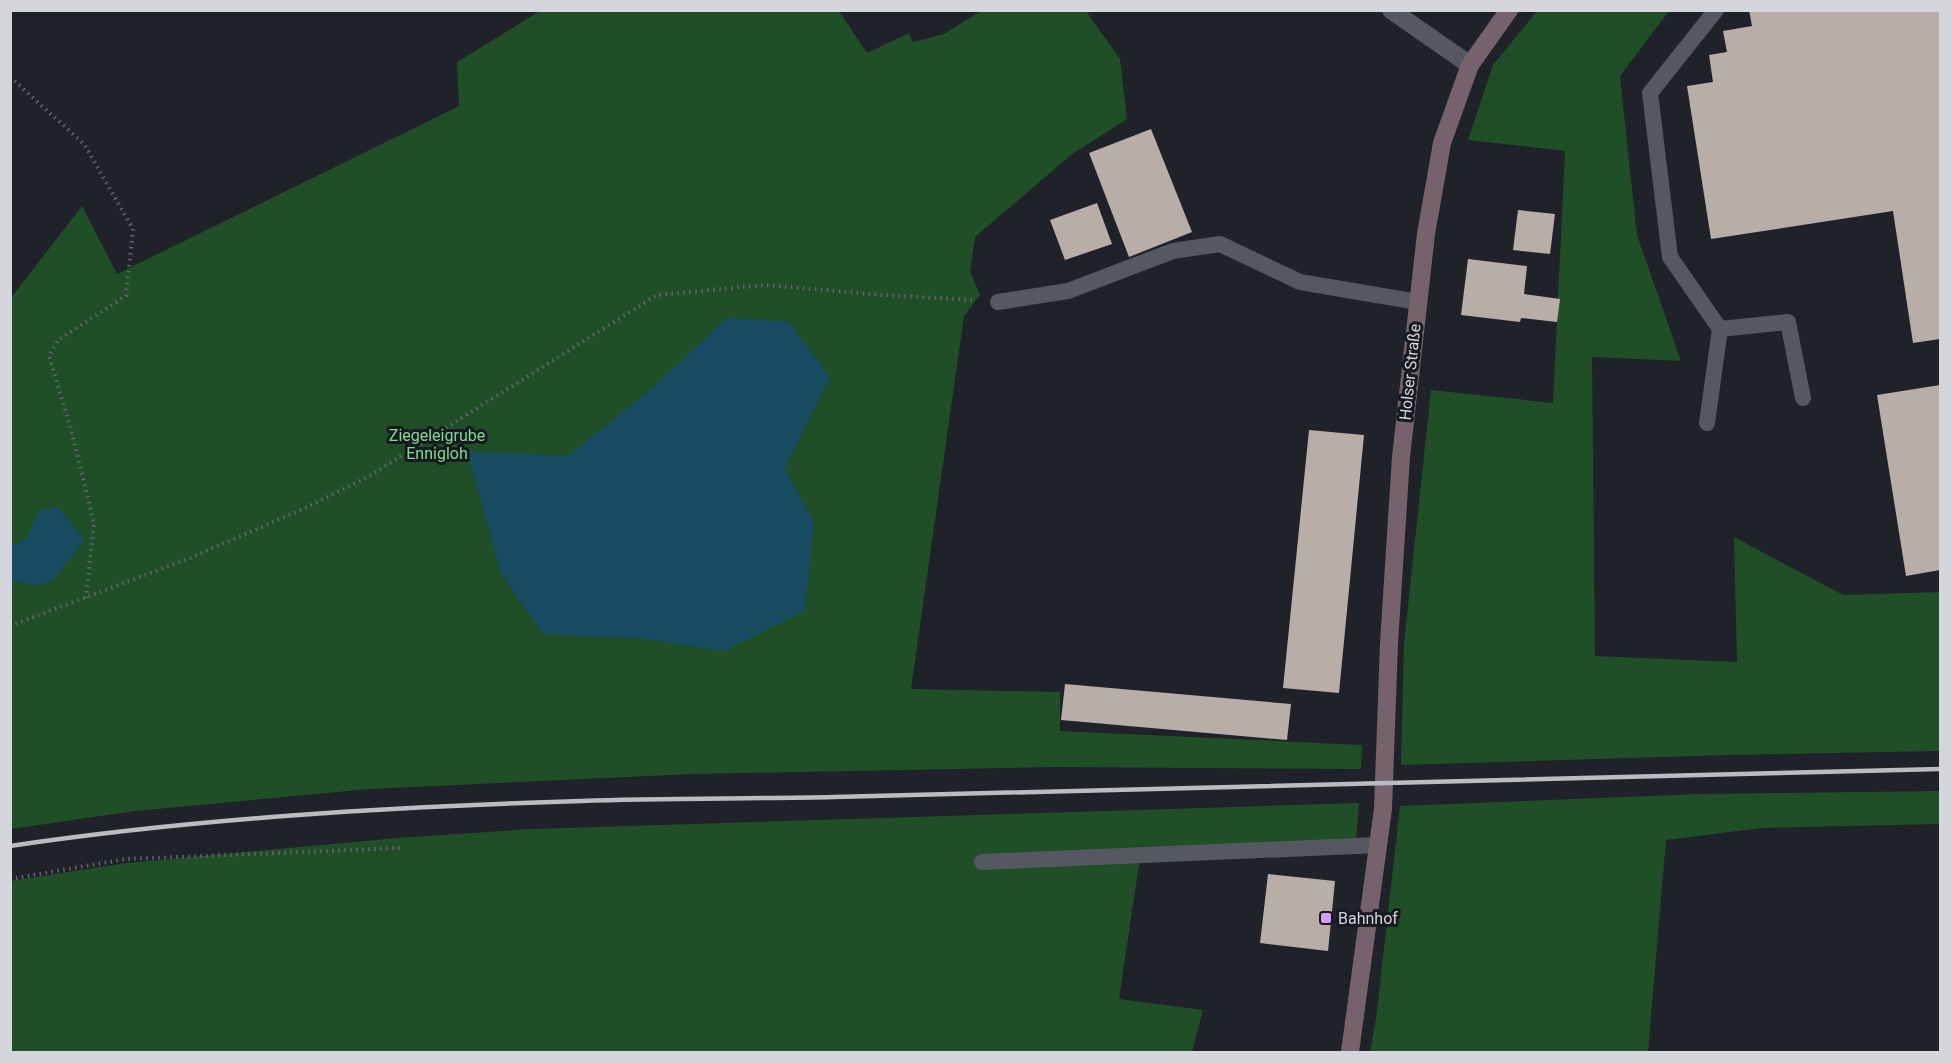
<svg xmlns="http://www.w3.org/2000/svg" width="1951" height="1063" viewBox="0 0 1951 1063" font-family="Roboto,sans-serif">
<rect width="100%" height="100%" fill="#20222a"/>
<path fill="#1f4e27" d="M540,11H839L867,53L909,33L913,42L944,34L981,11H1086L1120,59L1127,119L1072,154L975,237L970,271L980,295L964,316L911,689L1060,692V731L1362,745L1361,769L1056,767L692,774L370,789L135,811L11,829L10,299L82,206L117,274L459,106L457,62Z
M1537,11H1669L1620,76L1637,235L1681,361L1592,357L1595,656L1737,662L1734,537L1843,595L1940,592V751L1727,755L1401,765L1404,643L1431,390L1553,403L1565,151L1468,140L1493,65Z
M1940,791V824L1761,828L1666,840L1648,1052H1370L1376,1019L1400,806L1700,794Z
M1359,803L1356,842L1141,851L1119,999L1203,1010L1192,1052H11L10,881L126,863L397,838L531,829Z"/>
<path fill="#174c62" d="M727,318L788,321L830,377L785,468L814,522L805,610L723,651L649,639L543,634L501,573L467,451L568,456L651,389Z
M57,506L84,539C75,555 62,566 52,581L34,585L13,581L11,578V546L26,540L39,511Z"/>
<path fill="#b9ada8" d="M1749,10H1940V339L1913,343L1893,211L1711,239L1687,86L1713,82L1709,55L1727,52L1723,31L1752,26Z
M1151,129L1192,232L1129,257L1089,153Z
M1097,203L1112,244L1065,260L1050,220Z
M1518,210L1555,214L1550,254L1513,250Z
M1468,259L1527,266L1524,294L1560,299L1557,322L1521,318L1520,322L1461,315Z
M1940,385V570L1906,576L1877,395Z
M1309,430L1364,435L1339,693L1283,688Z
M1065,684L1291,704L1287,740L1061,720Z
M1268,874L1335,881L1328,951L1260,943Z"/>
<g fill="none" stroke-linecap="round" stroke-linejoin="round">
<path stroke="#63656c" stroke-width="4" stroke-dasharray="1.5 4.5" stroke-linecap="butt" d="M10,77L84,144L133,229L126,296L58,340L49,356L71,429L94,523L86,598
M10,626L190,558L303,509L366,478L657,295L765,285L883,295L976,300
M10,879L126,859L401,848"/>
<path stroke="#555761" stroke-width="16" d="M1716,10L1650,93L1670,257L1720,329L1788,322L1803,398
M998,302L1068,291L1173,251L1220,244L1300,282L1418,302
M1707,423L1720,329
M982,862L1379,845"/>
<path stroke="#555761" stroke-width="18" d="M1391,10L1470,65"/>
<path stroke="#76626a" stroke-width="18" d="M1350,1052L1383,809L1389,643L1401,457L1426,234L1442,143L1470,65L1509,10"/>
<path stroke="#babcc2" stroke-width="4.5" d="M10,846C199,818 391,807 581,801C665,798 750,799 834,797C1203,787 1572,778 1940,769"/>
</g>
<rect fill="#d49cfc" stroke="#171921" stroke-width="2" x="1320" y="912" width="12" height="12" rx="3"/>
<g text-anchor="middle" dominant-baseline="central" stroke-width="6" stroke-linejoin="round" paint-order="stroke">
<g font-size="16" fill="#d4d6dc" stroke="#171921">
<text transform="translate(1410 372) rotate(-84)">Holser Straße</text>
</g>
<g font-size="16" fill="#82db8d" stroke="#171921">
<text x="437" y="435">Ziegeleigrube<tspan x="437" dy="18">Ennigloh</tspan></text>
</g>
<g font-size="16" fill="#d4d6dc" stroke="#171921" text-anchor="start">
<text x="1338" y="918">Bahnhof</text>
</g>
</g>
<rect width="1951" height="1063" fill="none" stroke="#d4d6dc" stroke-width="24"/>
</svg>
